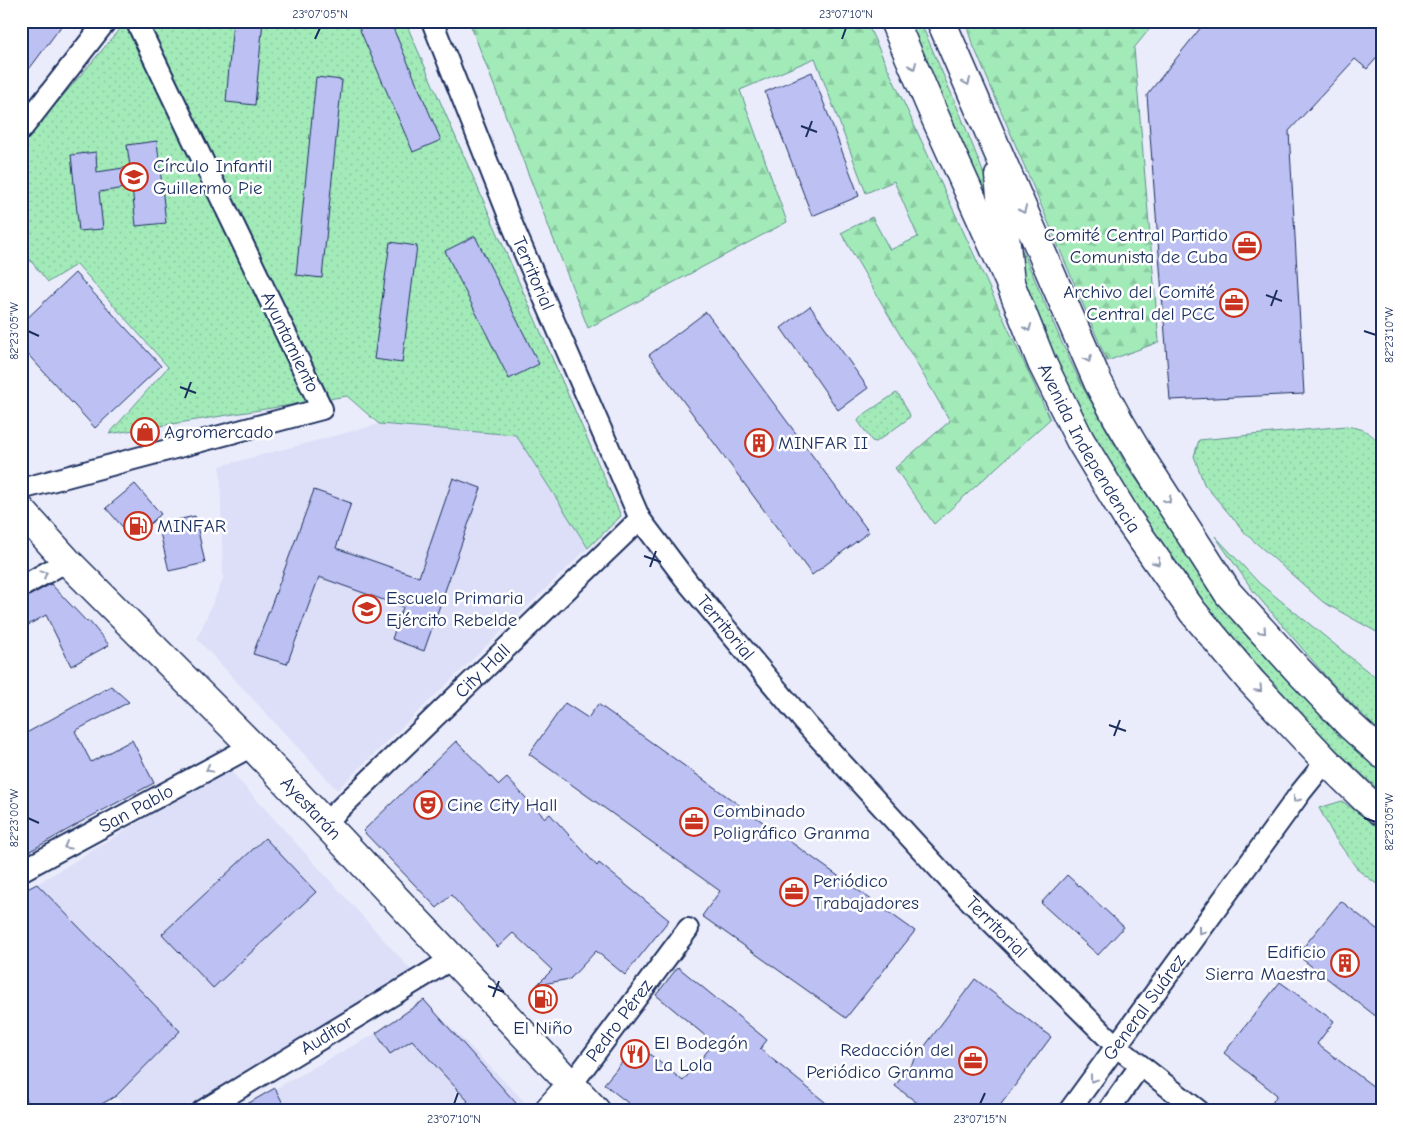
<svg xmlns="http://www.w3.org/2000/svg" width="1403" height="1132" viewBox="0 0 1403 1132" font-family="'Comic Neue',sans-serif">
<defs>
<pattern id="grass-dots" width="8" height="8" patternUnits="userSpaceOnUse" patternTransform="scale(1.25)"><rect width="8" height="8" fill="#a2ebb9"/><path d="M2 2h.1M6 6h.1" fill="none" stroke="#8bcaa1" stroke-width="1.8" stroke-linecap="round"/></pattern>
<pattern id="forest-firs" width="22" height="20" patternUnits="userSpaceOnUse" patternTransform="scale(1.25)"><rect width="22" height="20" fill="#a2ebb9"/><path d="M5 1l3.5 6h-7zM16 11l3.5 6h-7z" fill="#8bcaa1"/></pattern>
</defs>
<rect width="100%" height="100%" fill="#ebecfb"/>
<filter id="ink" filterUnits="userSpaceOnUse"><feTurbulence type="fractalNoise" baseFrequency=".02" numOctaves="2"/><feDisplacementMap in="SourceGraphic" scale="10" xChannelSelector="R" yChannelSelector="G"/><feConvolveMatrix kernelMatrix="1 2 1 2 8 2 1 2 1" color-interpolation-filters="sRGB"/></filter>
<g filter="url(#ink)">
<path fill="#dddff8" d="M379,424L516,435L588,548L337,790L197,639L223,579L220,466Z
M228,768L413,972L179,1111H129L21,997V892L37,884Z
M424,1000L524,1101V1109L523,1111H235L376,1033Z"/>
<path fill="url(#grass-dots)" stroke="#5e8d8c" d="M127,21H405L621,516L588,548L516,435L379,424L347,396L109,434L168,367L77,264L48,282L21,249V145Z
M908,21H920L961,116L987,182L989,213Z
M1010,222L1062,343L1082,386L1125,463L1226,609L1269,659L1331,726L1382,773V793L1330,744L1289,703L1246,651L1227,632L1172,562L1133,503L1070,393L1053,356L1017,270Z
M896,393L899,395L909,413L910,416L908,419L876,442L872,441L858,421L860,417Z
M1346,426C1365,429 1369,431 1382,446V635L1323,602L1247,535L1204,484L1194,456L1199,440Z
M1215,536L1259,583L1382,683V735L1329,680L1254,592Z
M1342,801L1382,830V888L1358,870L1335,838L1319,808Z"/>
<path fill="url(#forest-firs)" stroke="#5e8d8c" d="M469,21H866L1050,419L934,524L895,468L950,421L841,233L872,217L890,250L918,237L894,181L866,193L815,58L740,90L787,222L588,328Z
M965,21H1156L1134,48L1159,342L1107,361L971,40Z"/>
<path fill="#bcc0f2" stroke="#1b2f5e" d="M26,21H65L21,80V28Z
M233,21H263L255,105L226,102Z
M356,21H390L441,140L413,152Z
M1206,21H1382V52L1367,69L1355,59L1289,131L1304,394L1170,400L1147,95Z
M812,72L859,196L812,216L765,92Z
M316,77L342,80L322,278L296,275Z
M157,141L166,223L136,226L132,187L99,192L103,229L79,231L71,155L96,152L97,172L130,167L127,145Z
M475,236L539,364L509,379L445,251Z
M390,242L417,246L402,363L374,359Z
M75,273L161,366L95,428L21,347V324Z
M810,306L868,388L838,410L781,328Z
M706,312L869,532L812,575L649,355Z
M453,478L481,488L424,651L392,639L403,607L319,577L287,664L253,654L314,490L351,503L336,548L419,577Z
M135,484L161,514L133,539L106,508Z
M195,516L205,563L169,571L158,524Z
M51,584L87,622L89,621L109,645L71,666L46,615L21,629V599L27,597Z
M111,686L129,702L75,731L91,762L132,740L154,783L77,824H78L21,856V736Z
M565,703L588,718L598,704L915,931L846,1018L702,916L720,891L529,754Z
M456,741L499,785L507,778L545,818L550,814L597,866L599,863L669,920L625,975L596,951L570,979L537,985L552,970L513,933L498,947L451,895L437,908L363,831Z
M265,838L316,892L213,988L162,934Z
M1067,875L1124,927L1098,955L1041,903Z
M37,884L180,1031L116,1096L89,1111H33L21,1089V892Z
M1341,901L1382,933V1021L1297,955Z
M678,967L767,1040L760,1049L836,1111H638L604,1084L637,1044L683,1081L714,1043L656,995Z
M975,979L1051,1037L996,1111H928L895,1086Z
M1280,982L1334,1021L1317,1044L1382,1093V1111H1267L1277,1095L1224,1053Z
M424,1000L516,1103L508,1111H458L468,1101L412,1040L390,1054L376,1033Z
M275,1088L287,1111H235Z"/>
<g fill="none" stroke-linecap="round" stroke-linejoin="round">
<defs>
<g id="street">
<path id="s1" d="M432,21L514,229L640,519L689,584L806,724L950,881L1117,1047L1199,1111"/>
<path d="M21,130L106,21"/>
<path d="M21,489L322,409L136,21"/>
<path d="M21,587L67,561"/>
<path id="s2" d="M325,823L640,519"/>
<path id="s3" d="M21,871L252,746"/>
<path id="s4" d="M572,1084L688,929"/>
<path id="s5" d="M202,1111L452,959"/>
<path id="s6" d="M1069,1111L1301,792L1326,761"/>
<path d="M1108,1111L1140,1066"/>
</g>
<g id="secondary">
<path id="s7" d="M21,510L67,561L252,746L596,1111"/>
<path d="M548,1111L572,1084"/>
</g>
<g id="primary">
<path id="s8" d="M894,21L936,119L1010,283L1042,363L1080,440L1127,518L1193,612L1250,680L1326,761L1365,799L1382,812"/>
</g>
<path id="highway" d="M941,21L1098,382L1118,419L1138,453L1228,593L1296,668L1351,726L1382,754
M999,176L1010,283"/>
</defs>
<use href="#street" stroke="#1b2f5e" stroke-width="24"/>
<use href="#secondary" stroke="#1b2f5e" stroke-width="31"/>
<use href="#primary" stroke="#1b2f5e" stroke-width="31"/>
<use href="#highway" stroke="#1b2f5e" stroke-width="31"/>
<use href="#street" stroke="#fff" stroke-width="20"/>
<use href="#secondary" stroke="#fff" stroke-width="28"/>
<use href="#primary" stroke="#fff" stroke-width="28"/>
<use href="#highway" stroke="#fff" stroke-width="28"/>
</g>
<defs><path id="oneway-chevron" d="M-2-3.5L2.5 0L-2 3.5" fill="none" stroke-width="1.6" stroke-linecap="round" stroke-linejoin="round" transform="scale(1.25)"/></defs>
<g stroke="#8d97ae">
<use href="#oneway-chevron" transform="translate(913 66) rotate(67)"/>
<use href="#oneway-chevron" transform="translate(967 82) rotate(67)"/>
<use href="#oneway-chevron" transform="translate(1023 210) rotate(66)"/>
<use href="#oneway-chevron" transform="translate(1028 328) rotate(68)"/>
<use href="#oneway-chevron" transform="translate(1088 359) rotate(66)"/>
<use href="#oneway-chevron" transform="translate(1168 500) rotate(57)"/>
<use href="#oneway-chevron" transform="translate(1157 562) rotate(55)"/>
<use href="#oneway-chevron" transform="translate(44 574) rotate(-29)"/>
<use href="#oneway-chevron" transform="translate(1263 631) rotate(48)"/>
<use href="#oneway-chevron" transform="translate(1259 689) rotate(47)"/>
<use href="#oneway-chevron" transform="translate(209 769) rotate(151)"/>
<use href="#oneway-chevron" transform="translate(1296 799) rotate(126)"/>
<use href="#oneway-chevron" transform="translate(67 846) rotate(151)"/>
<use href="#oneway-chevron" transform="translate(1201 931) rotate(126)"/>
<use href="#oneway-chevron" transform="translate(1093 1079) rotate(127)"/>
</g>
</g>
<path fill="none" stroke="#1b2f5e" stroke-width="2" d="M315,39L320,28M842,39L846,28M801,126L817,132M806,137L812,121M1266,295L1282,301M1271,306L1277,290M28,331L39,336M1364,331L1376,335M180,387L196,393M185,398L191,382M644,556L661,562M650,567L656,551M1109,725L1126,731M1114,736L1120,720M28,818L39,823M1364,818L1376,822M488,986L504,992M493,997L499,981M454,1104L458,1093M980,1104L985,1093"/>
<defs>
<symbol id="school-ring" viewBox="-11 -11 22 22"><circle r="9.5" fill="#fff" stroke="#c8321e" stroke-width="1.5"/><path d="M0-5L7-2L0 1L-7-2ZM-4 1L0 2.5L4 1V4Q0 6-4 4Z" fill="#c8321e"/></symbol>
<symbol id="office-ring" viewBox="-11 -11 22 22"><circle r="9.5" fill="#fff" stroke="#c8321e" stroke-width="1.5"/><path d="M-6-3h4V-5.5h4V-3h4V5H-6ZM-1-4.5V-3h2v-1.5ZM-6 0V1H6V0Z" fill="#c8321e"/></symbol>
<symbol id="shop-ring" viewBox="-11 -11 22 22"><circle r="9.5" fill="#fff" stroke="#c8321e" stroke-width="1.5"/><path d="M-5-2.5h2.3a2.7 3.5 0 0 1 5.4 0H5L5.5 6h-11ZM-1.5-2.5h3a1.5 2.3 0 0 0-3 0Z" fill="#c8321e"/></symbol>
<symbol id="building-ring" viewBox="-11 -11 22 22"><circle r="9.5" fill="#fff" stroke="#c8321e" stroke-width="1.5"/><path d="M-4-6H4V6H1V3H-1V6H-4ZM-2.5-4.3h1.7v1.8h-1.7ZM.8-4.3h1.7v1.8H.8ZM-2.5-1h1.7V.8h-1.7ZM.8-1h1.7V.8H.8Z" fill="#c8321e"/></symbol>
<symbol id="fuel-ring" viewBox="-11 -11 22 22"><circle r="9.5" fill="#fff" stroke="#c8321e" stroke-width="1.5"/><path d="M-5.5-6h7V0h2V4h1.3V-2.5L3-4.5l.8-.8L6-3V5H2.5V1h-1V6h-7ZM-4.2-4.7v3.2H.2V-4.7Z" fill="#c8321e"/></symbol>
<symbol id="theatre-ring" viewBox="-11 -11 22 22"><circle r="9.5" fill="#fff" stroke="#c8321e" stroke-width="1.5"/><path d="M-5-5.5Q0-4 5-5.5V0Q5 5 0 6Q-5 5-5 0ZM-3.3-2.5H-1v1.5H-3.3ZM1-2.5H3.3v1.5H1ZM-2.8 1Q0 5.5 2.8 1Z" fill="#c8321e"/></symbol>
<symbol id="restaurant-ring" viewBox="-11 -11 22 22"><circle r="9.5" fill="#fff" stroke="#c8321e" stroke-width="1.5"/><path d="M-5-6h1v4h1v-4h1v4h1v-4h1v5L-1.5 .5V6h-2V.5L-5-1ZM5-6V6H3V1.5H1.5Q1.5-4 5-6Z" fill="#c8321e"/></symbol>
</defs>
<g fill-rule="evenodd">
<use href="#school-ring" x="118" y="161" width="32" height="32"/>
<use href="#office-ring" x="1231" y="230" width="32" height="32"/>
<use href="#office-ring" x="1218" y="287" width="32" height="32"/>
<use href="#shop-ring" x="129" y="416" width="32" height="32"/>
<use href="#building-ring" x="743" y="427" width="32" height="32"/>
<use href="#fuel-ring" x="122" y="510" width="32" height="32"/>
<use href="#school-ring" x="351" y="593" width="32" height="32"/>
<use href="#theatre-ring" x="412" y="789" width="32" height="32"/>
<use href="#office-ring" x="678" y="806" width="32" height="32"/>
<use href="#office-ring" x="778" y="876" width="32" height="32"/>
<use href="#building-ring" x="1329" y="947" width="32" height="32"/>
<use href="#fuel-ring" x="527" y="983" width="32" height="32"/>
<use href="#restaurant-ring" x="619" y="1038" width="32" height="32"/>
<use href="#office-ring" x="957" y="1045" width="32" height="32"/>
</g>
<g text-anchor="middle" dominant-baseline="central" stroke-width="5" stroke-linejoin="round" paint-order="stroke">
<g font-size="19" fill="#1b2f5e" stroke="#fff" text-anchor="start">
<text x="153" y="166">Círculo Infantil<tspan x="153" dy="22">Guillermo Pie</tspan></text>
<text x="1228" y="235" text-anchor="end">Comité Central Partido<tspan x="1228" dy="22">Comunista de Cuba</tspan></text>
<text x="1215" y="292" text-anchor="end">Archivo del Comité<tspan x="1215" dy="22">Central del PCC</tspan></text>
<text x="164" y="432">Agromercado</text>
<text x="778" y="443">MINFAR II</text>
<text x="157" y="526">MINFAR</text>
<text x="386" y="598">Escuela Primaria<tspan x="386" dy="22">Ejército Rebelde</tspan></text>
<text x="447" y="805">Cine City Hall</text>
<text x="713" y="811">Combinado<tspan x="713" dy="22">Poligráfico Granma</tspan></text>
<text x="813" y="881">Periódico<tspan x="813" dy="22">Trabajadores</tspan></text>
<text x="1326" y="952" text-anchor="end">Edificio<tspan x="1326" dy="22">Sierra Maestra</tspan></text>
<text x="543" y="1028" text-anchor="middle">El Niño</text>
<text x="654" y="1043">El Bodegón<tspan x="654" dy="22">La Lola</tspan></text>
<text x="954" y="1050" text-anchor="end">Redacción del<tspan x="954" dy="22">Periódico Granma</tspan></text>
</g>
<g font-size="19" fill="#1b2f5e" stroke="#fff">
<text stroke="none"><textPath href="#s1" startOffset="272">Territorial</textPath></text>
<text transform="translate(290 342) rotate(64)">Ayuntamiento</text>
<text stroke="none"><textPath href="#s8" startOffset="470">Avenida Independencia</textPath></text>
<text stroke="none"><textPath href="#s1" startOffset="678">Territorial</textPath></text>
<text stroke="none"><textPath href="#s2" startOffset="219">City Hall</textPath></text>
<text stroke="none"><textPath href="#s3" startOffset="131">San Pablo</textPath></text>
<text stroke="none"><textPath href="#s7" startOffset="416">Ayestarán</textPath></text>
<text stroke="none"><textPath href="#s1" startOffset="1082">Territorial</textPath></text>
<text stroke="none"><textPath href="#s6" startOffset="128">General Suárez</textPath></text>
<text stroke="none"><textPath href="#s4" startOffset="79">Pedro Pérez</textPath></text>
<text stroke="none"><textPath href="#s5" startOffset="146">Auditor</textPath></text>
</g>
</g>
<rect width="1403" height="1132" fill="none" stroke="#fff" stroke-width="55"/>
<rect x="28" y="28" width="1348" height="1076" fill="none" stroke="#1b2f5e" stroke-width="2"/>
<g font-size="12" text-anchor="middle" fill="#1b2f5e">
<text x="320" y="18">23°07'05"N</text>
<text x="846" y="18">23°07'10"N</text>
<text transform="translate(14 331) rotate(-90)" y="4">82°23'05"W</text>
<text transform="translate(1389 335) rotate(-90)" y="4">82°23'10"W</text>
<text transform="translate(14 818) rotate(-90)" y="4">82°23'00"W</text>
<text transform="translate(1389 822) rotate(-90)" y="4">82°23'05"W</text>
<text x="454" y="1123">23°07'10"N</text>
<text x="980" y="1123">23°07'15"N</text>
</g>
</svg>
